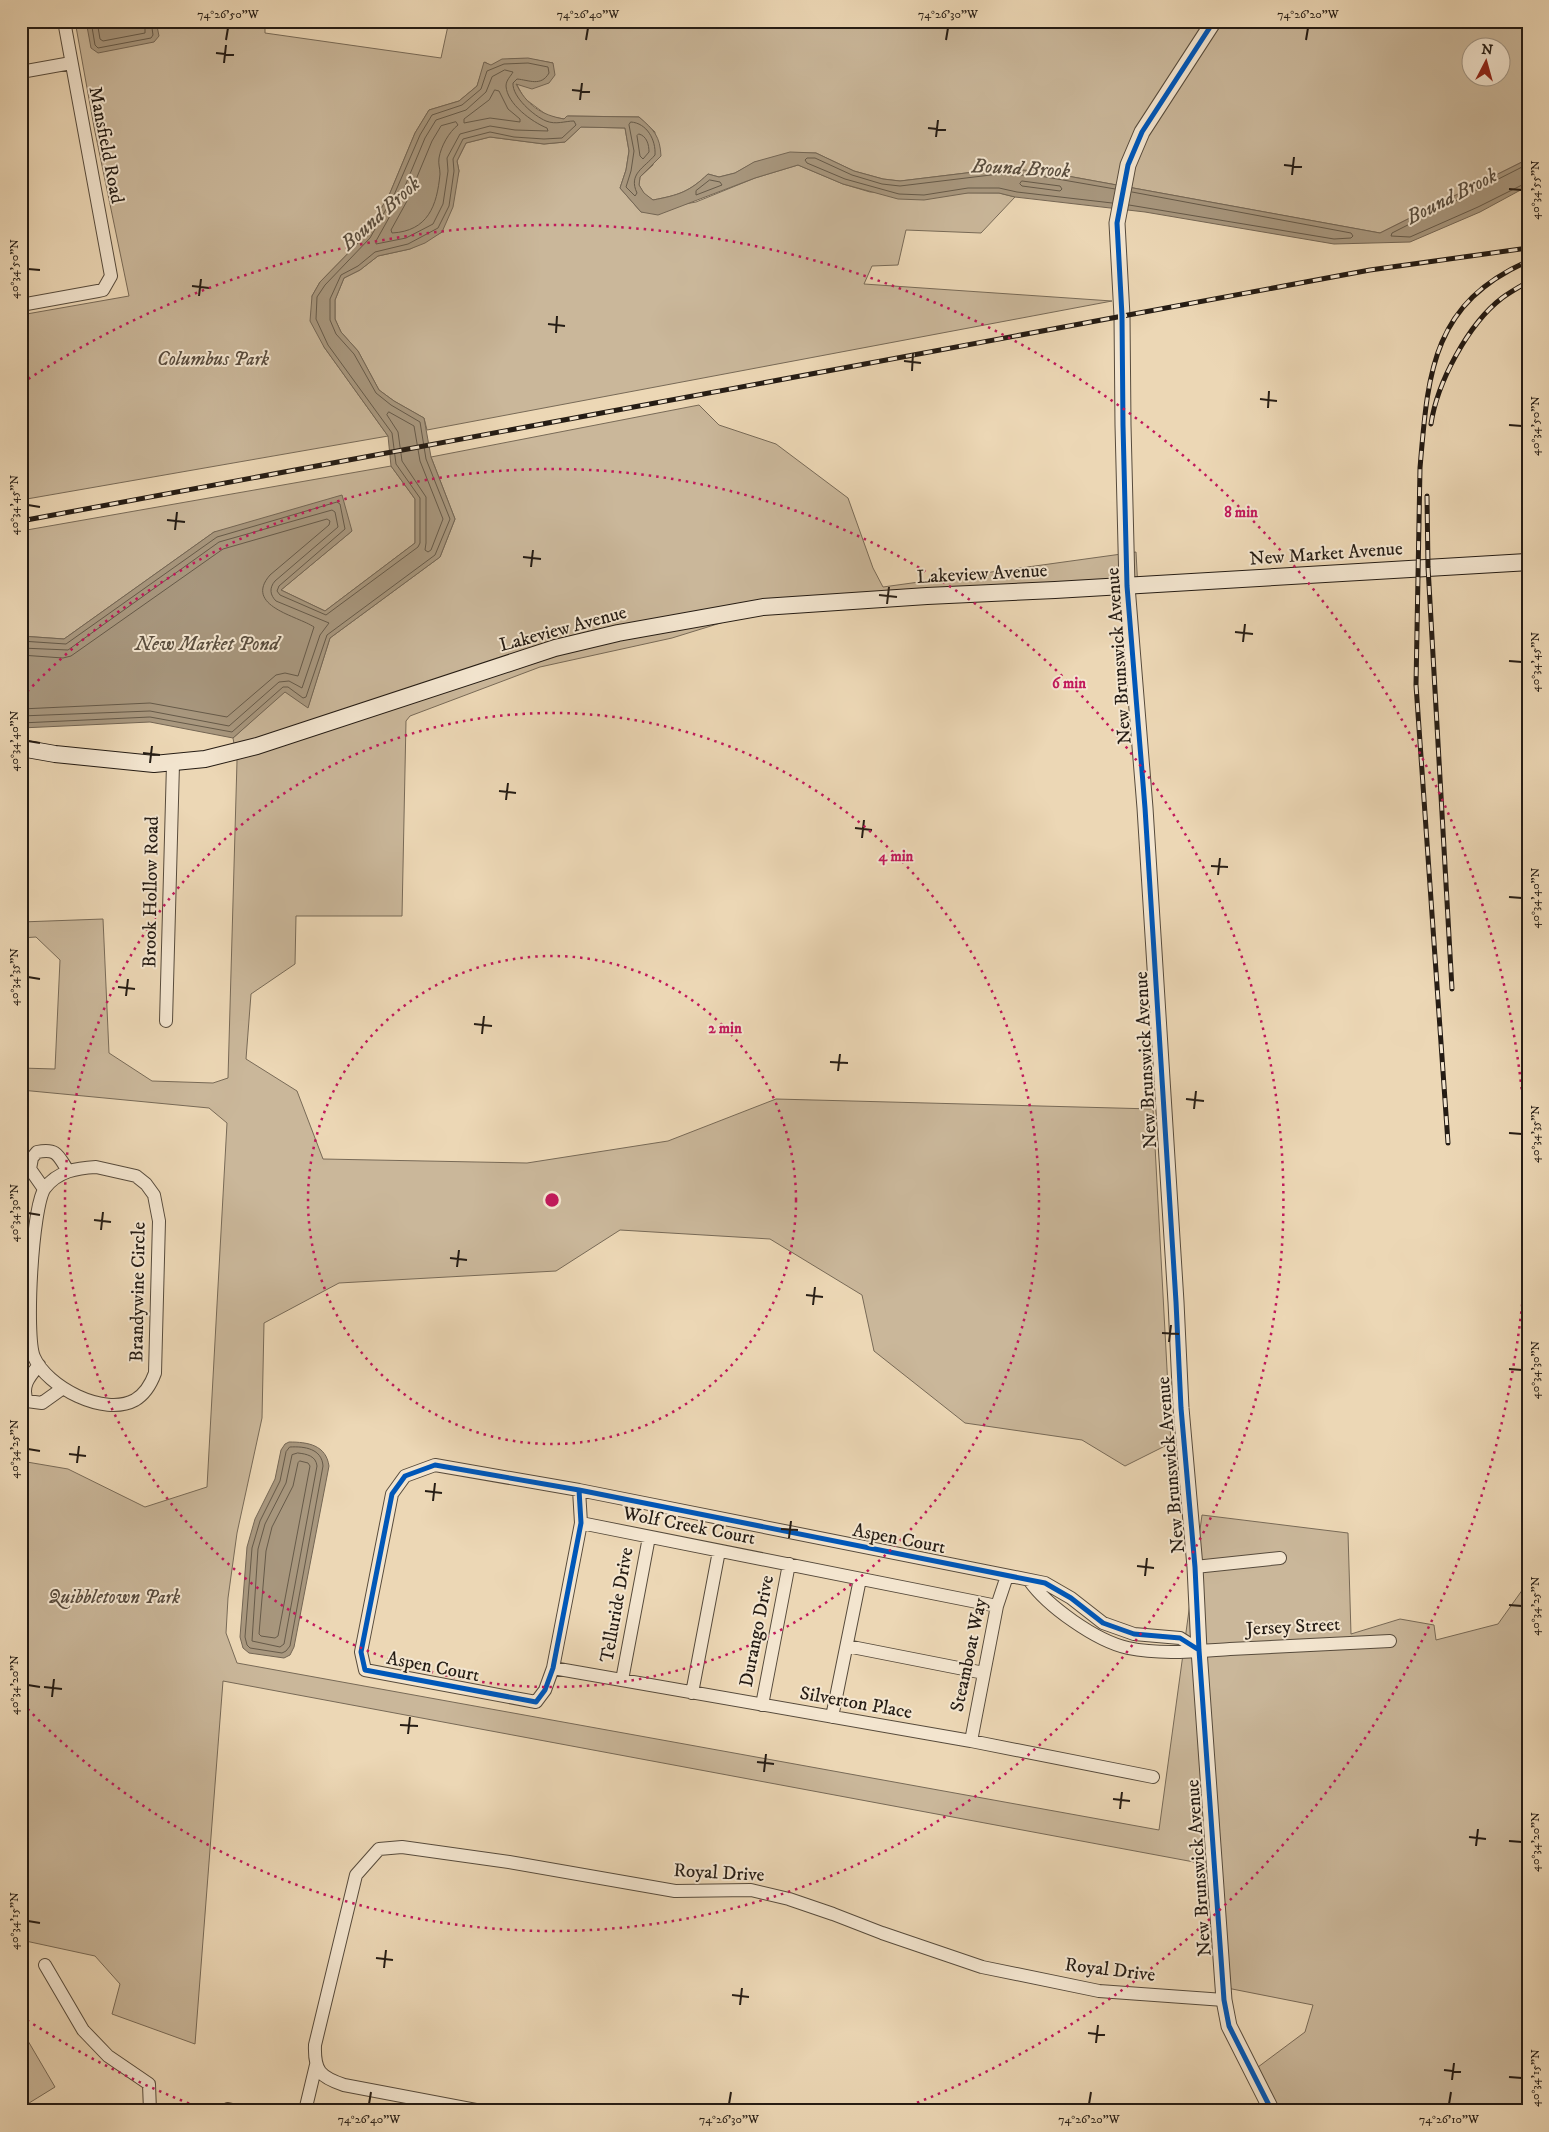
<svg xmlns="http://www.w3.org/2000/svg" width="1549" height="2132" viewBox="0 0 1549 2132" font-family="'IM FELL DW Pica',serif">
<rect width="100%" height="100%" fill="#ecd7b5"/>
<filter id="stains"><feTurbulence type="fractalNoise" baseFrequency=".004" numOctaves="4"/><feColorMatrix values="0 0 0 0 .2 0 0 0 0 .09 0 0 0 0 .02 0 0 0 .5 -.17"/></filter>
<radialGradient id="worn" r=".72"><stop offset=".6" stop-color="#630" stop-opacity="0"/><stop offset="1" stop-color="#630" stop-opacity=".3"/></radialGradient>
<path fill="#cab79a" stroke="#786a57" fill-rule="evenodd" d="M75,21H265V33L441,58L449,21H1528V159L1380,233L1040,171L999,169L900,181L883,179L854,171L816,153H795L755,162L735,173L719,177L708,174C689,192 679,195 653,200L644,194L639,185L640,177L653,165L655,132L639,117L568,116L564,119L548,116L524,98L516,83L553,63C531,59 510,54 491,66L485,62L477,86L459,101L429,110L415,133L390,193L366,235L320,282L312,296L324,347L388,436L21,500V315L129,296L94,127ZM1472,48H1502V78H1472Z
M581,127L625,128L629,151L626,170L620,188L641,212L696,202L755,178L798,165L843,184L870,192L999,193L1015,197L981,233L906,230L898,265L872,266L864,284L1112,301L427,430L424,418L394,401L379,390L358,351L341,332L335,319V300L344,278L360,270L378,256L410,249L442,232L459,171L457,161L466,143L490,137L544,144L565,142Z
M699,405L719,425L776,444L848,498L873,568L883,587L1136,552L1138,590L753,613L672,638L540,667L410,716L406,721L402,916H296L295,964L251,994L246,1059L297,1091L323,1159L527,1163L668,1141L776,1099L1153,1109L1171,1443L1125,1466L1082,1440L965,1423L874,1351L862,1295L770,1239L620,1230L556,1271L339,1283L264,1323L262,1418L237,1533L228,1598L226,1633L237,1663L1159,1830L1202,1515L1348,1533L1351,1634L1400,1619L1434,1625L1436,1640L1498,1624L1528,1582V2111H1268L1250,2073L1305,2032L1313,2005L1222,1987L1219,1904L1194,1862L223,1681L195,2044L112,2014L120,1984L95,1956L21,1940V1461L68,1469L145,1507L207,1487L227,1123L209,1108L21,1090V1068L55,1069L60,960L36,937L21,938V922L103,919L109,1053L152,1081L213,1083L228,1078L237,761L233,738L285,691L308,707L330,638L440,557L455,519L431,457Z
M391,466L415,499V543L325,611L281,590L352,531L214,532L64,639L21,636V531Z
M21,2029L55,2087L21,2108Z"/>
<path fill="#a8977e" stroke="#746654" d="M86,21H156L159,36L154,42L98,53L91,48Z
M528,58L553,63L555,75L549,83L532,89L516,84C527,105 541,115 564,119L567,116L639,117C654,130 660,136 661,156L640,177L639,185L644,193L653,200C679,195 689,192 708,174L719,177L735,173L754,162L790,152L816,153L854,171L883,179L900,181L999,169L1040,171L1380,233L1528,159V186L1480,212L1410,242L1334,244L1145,212L1015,197L999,193H968L924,200L898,199L843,184L798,165L755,178L658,215L641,212L620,188L626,170L629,151L625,128L581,127L565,142L544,144L490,137L466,143L457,161L459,171L453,207L442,232L425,243L410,249L378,256L360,270L344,278L335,300V319L341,332L358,351L379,390L394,401L424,418L431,457L455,519L440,557L330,638L308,708L285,692L233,738L150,722L21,728V636L64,639L214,532L342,495L352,531L281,590L325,611L415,543V499L391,466L388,436L324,347L310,321L312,296L320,282L366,235L390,193L415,133L429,110L459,101L477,86L484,62L491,65L502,59Z
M289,1442C308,1442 326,1445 329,1466L294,1647L290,1655L284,1658L249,1653L243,1648L240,1637L247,1547L255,1519L275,1479L281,1450L285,1444Z"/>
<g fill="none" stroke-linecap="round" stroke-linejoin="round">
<path stroke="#665a49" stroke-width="1" d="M91,21L95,45L98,48L151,38L153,35L151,21
M97,21L100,39L103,41L145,33V21
M505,70L513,72C511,76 506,80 506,86C507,104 532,122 547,128L548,131L515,130L490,126L460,134L447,158L448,171L443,204L433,224L406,238L376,244V241L400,198L425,138L436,120L466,110L486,92L492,77Z
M495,90L499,91L508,109L520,119V122L490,118L464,123V119L489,100Z
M456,122L458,125C449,132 441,146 439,158C438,164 440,168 440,174C437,206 428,231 392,233L391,230L407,201L432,141L441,126Z
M631,122C647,123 656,140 655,155C644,168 628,174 637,193L635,196L626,187L631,171L634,151L629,125Z
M639,134C647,136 649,145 649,152L643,159L640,156L637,136Z
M1528,164L1392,233L1391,236L1410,237L1478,207L1528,182
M710,180L720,182L722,185L696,195V191Z
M1022,181L1060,186L1062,189L1060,191L1022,186L1020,184Z
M1112,203L1017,192L999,188H968L924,195L899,194L845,179L807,163L805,160L807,158H815L852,175L882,184L900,186L999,174L1040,176L1115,189
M1129,205L1334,239L1351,238L1353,236L1351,233L1132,192
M389,412L414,426L420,461L443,519L431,550L428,552L425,550L426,543V497L402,461L398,432L387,415Z
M21,641L66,644L217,537L337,502L340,504L345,529L279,586L277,591L280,595L326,615L418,547L420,543V498L396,464L392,433L328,345L316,319L317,297L325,285L370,238L394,195L420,135L432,115L462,105L481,89L487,71L504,64L528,63L548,67L549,73C541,87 529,80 517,79L513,83C512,97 534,116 546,121C556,125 565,121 574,121L576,125L562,138L544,139L514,137L490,132L463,139L453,159L454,171L449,206L438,228L408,244L375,252L358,266L341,275L330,299V320L336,334L354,354L376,393L391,405L420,422L426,459L450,519L435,555L327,635L306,697L303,698L288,687H283L232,732L150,717L21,723
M21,648L68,650L219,542L332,510L335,512L338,527L275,581C269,588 270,595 276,601L329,623L320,635L302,688L289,681L279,682L229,726L150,711L21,716
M21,655L63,658L71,656L223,549L327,519L330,521L329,525L270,575C243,606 298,616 314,627L298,676L285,673L276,675L227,717L150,703L21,709
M290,1447C305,1446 322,1449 323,1466L290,1646L286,1651L282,1653L250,1648L247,1645L245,1637L252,1548L260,1521L280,1481L286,1452Z
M298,1453C307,1454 316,1456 317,1466L284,1644L280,1647L252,1641L258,1549L265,1524L286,1483L292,1455Z
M300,1461L308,1463L310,1466L278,1636L275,1638L261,1636L259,1634L266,1551L272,1527L293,1486L298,1463Z"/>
<defs>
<path id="minor" d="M21,72L71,63
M21,305L98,291L103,290L111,276L64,21
M166,1021L173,764
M96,1167L136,1176L146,1184L154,1195L159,1221L155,1373C151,1384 145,1394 135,1400C104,1417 47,1387 34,1357C25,1337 32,1206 45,1188C58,1171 77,1168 96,1167Z
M44,1189L30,1169L32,1158L37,1152C57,1148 58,1155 68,1171
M39,1365C29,1377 21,1386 27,1401L42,1403L63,1388
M579,1490L581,1523L553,1668L545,1690L536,1702L365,1670L361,1652L392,1494L405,1476L435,1465L579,1490L1045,1583L1071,1598L1103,1623L1134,1634L1180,1638L1199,1650
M581,1523L997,1606
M1195,1567L1280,1558
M1029,1580C1047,1606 1096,1641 1128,1648C1161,1655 1197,1651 1230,1649C1283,1646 1337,1644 1390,1641
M847,1646L984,1673
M553,1668L971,1741L1153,1777
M622,1680L649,1537
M692,1693L719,1551
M762,1705L789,1564
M832,1717L860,1579
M971,1741L997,1606L1007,1576
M45,1965L83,2030L108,2056L149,2084L150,2111
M228,2109L237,2111
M305,2111L316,2065
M481,2111L344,2085C320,2077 314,2071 315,2045L356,1875L379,1849L402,1847L509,1862L675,1891L751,1890L789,1899L833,1914L882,1933L982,1967L1099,1991L1224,2000"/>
<path id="tertiary" d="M1214,21L1142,132L1128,165L1117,223L1122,316L1123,425L1127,586L1145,808L1176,1302L1181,1408L1195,1567L1199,1650L1224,2000L1229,2026L1272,2111"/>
<path id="secondary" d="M21,748L55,754L154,764L205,759L257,746L555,648L618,633L763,607L927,596L1055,590L1528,562"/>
</defs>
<use href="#minor" stroke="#574b3c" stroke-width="14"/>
<use href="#tertiary" stroke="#574b3c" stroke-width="17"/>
<use href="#secondary" stroke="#251c14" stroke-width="18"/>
<use href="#minor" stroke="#f3e5cf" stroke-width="12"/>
<use href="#tertiary" stroke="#f3e5cf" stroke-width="15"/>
<use href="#secondary" stroke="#f3e5cf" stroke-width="16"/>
<defs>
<path id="rail" d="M1431,424C1437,383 1468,324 1502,298C1510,292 1519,287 1528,282
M1427,496L1428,567L1452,989
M21,521L1370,270L1528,248
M1448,1143L1416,685L1420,468C1428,374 1431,304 1528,261"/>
</defs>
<use href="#rail" stroke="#251c14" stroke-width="5"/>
<use href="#rail" stroke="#f3e5cf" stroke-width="3" stroke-dasharray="9" stroke-linecap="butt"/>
<defs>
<path id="cycleway" d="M1214,21L1142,132L1128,165L1117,223L1122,316L1123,425L1127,586L1145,808L1176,1302L1181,1408L1195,1567L1199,1650L1224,2000L1229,2026L1272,2111
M579,1490L581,1523L553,1668L545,1690L536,1702L365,1670L361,1652L392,1494L405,1476L435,1465L579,1490L1045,1583L1071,1598L1103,1623L1134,1634L1180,1638L1199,1650"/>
</defs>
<use href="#cycleway" stroke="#f3e5cf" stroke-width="8"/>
<use href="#cycleway" stroke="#0057b8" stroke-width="5"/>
</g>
<path fill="none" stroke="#251c14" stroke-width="2" d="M226,40L228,28M586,40L588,28M946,40L948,28M1306,40L1308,28M216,53L234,55M224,63L226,45M572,90L590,92M580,100L582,83M928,128L946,130M936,137L938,120M1284,165L1302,167M1292,175L1294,157M1509,189L1522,190M28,269L40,270M192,286L209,288M199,296L201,279M548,324L565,326M556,333L557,316M904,361L921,363M912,371L913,353M1260,399L1277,401M1268,408L1269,391M1509,425L1522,426M28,505L40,507M167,520L185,522M175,530L177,512M523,557L541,559M531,567L533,550M879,595L897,597M887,604L889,587M1235,632L1253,634M1243,642L1245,624M1509,661L1522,662M28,741L40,743M143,753L160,755M150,763L152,746M499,791L516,793M506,800L508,783M855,828L872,830M862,838L864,820M1211,866L1228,867M1218,875L1220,858M1509,897L1522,898M28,977L40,979M118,987L135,989M126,996L128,979M474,1024L492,1026M482,1034L484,1016M830,1062L848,1063M838,1071L840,1054M1186,1099L1204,1101M1194,1109L1196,1091M1509,1133L1522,1134M28,1213L40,1215M94,1220L111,1222M101,1230L103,1212M450,1258L467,1260M457,1267L459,1250M806,1295L823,1297M813,1305L815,1287M1162,1333L1179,1334M1169,1342L1171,1325M1509,1369L1522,1370M28,1449L40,1451M69,1454L86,1456M77,1463L79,1446M425,1491L442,1493M433,1501L435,1483M781,1529L798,1530M789,1538L791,1521M1137,1566L1154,1568M1145,1576L1147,1558M1509,1605L1522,1606M28,1685L40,1687M44,1687L62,1689M52,1697L54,1679M400,1725L418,1726M408,1734L410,1717M757,1762L774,1764M764,1772L766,1754M1113,1799L1130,1801M1120,1809L1122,1792M1469,1837L1486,1839M1509,1841L1522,1842M1476,1846L1478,1829M28,1921L40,1923M376,1958L393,1960M384,1968L386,1950M732,1995L749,1997M740,2005L742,1988M1088,2033L1105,2035M1096,2043L1098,2025M1444,2070L1461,2072M1509,2077L1522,2078M1452,2080L1454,2063M369,2104L371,2092M729,2104L731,2092M1089,2104L1091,2092M1449,2104L1451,2092"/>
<g fill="none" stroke="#c2185b" stroke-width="2.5" stroke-dasharray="2.5 5">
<circle cx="552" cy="1200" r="244"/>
<circle cx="552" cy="1200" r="487"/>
<path d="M22 697A731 731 0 1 1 22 1703"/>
<path d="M203 2109A974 974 0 0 1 22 2017M22 383A974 974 0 1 1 901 2109"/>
</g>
<g text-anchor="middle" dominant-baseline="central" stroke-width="4" stroke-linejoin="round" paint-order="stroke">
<g font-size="19" fill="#251c14" stroke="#f3e5cf">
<text transform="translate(106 145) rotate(79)">Mansfield Road</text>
<text transform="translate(1326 554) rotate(-4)">New Market Avenue</text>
<text transform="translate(982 574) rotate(-3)">Lakeview Avenue</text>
<text transform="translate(563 629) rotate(-15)">Lakeview Avenue</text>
<text transform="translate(1119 656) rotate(-94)">New Brunswick Avenue</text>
<text transform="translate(151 892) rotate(-89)">Brook Hollow Road</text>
<text transform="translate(1146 1060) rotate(-93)">New Brunswick Avenue</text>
<text transform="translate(138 1292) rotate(-89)">Brandywine Circle</text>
<text transform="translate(1171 1465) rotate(-95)">New Brunswick Avenue</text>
<text transform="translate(689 1526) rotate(11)">Wolf Creek Court</text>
<text transform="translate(899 1539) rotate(11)">Aspen Court</text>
<text transform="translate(617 1605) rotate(-80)">Telluride Drive</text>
<text transform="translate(1293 1627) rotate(-3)">Jersey Street</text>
<text transform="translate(757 1631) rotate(-79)">Durango Drive</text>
<text transform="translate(969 1655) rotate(-78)">Steamboat Way</text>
<text transform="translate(433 1667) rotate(11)">Aspen Court</text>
<text transform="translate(856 1703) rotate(10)">Silverton Place</text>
<text transform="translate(1199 1868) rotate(-94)">New Brunswick Avenue</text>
<text transform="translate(719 1873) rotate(3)">Royal Drive</text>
<text transform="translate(1110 1970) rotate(7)">Royal Drive</text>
</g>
<g font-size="19" font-style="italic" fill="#574a3c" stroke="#f3e5cf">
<text x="213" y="359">Columbus Park</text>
<text x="114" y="1597">Quibbletown Park</text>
</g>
<g font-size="20" font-style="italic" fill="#594d3e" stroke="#f3e5cf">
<text transform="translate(1021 169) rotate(3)">Bound Brook</text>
<text transform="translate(1452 197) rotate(-27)">Bound Brook</text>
<text transform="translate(381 214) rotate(-42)">Bound Brook</text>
<text x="207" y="644">New Market Pond</text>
</g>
</g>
<circle cx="552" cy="1200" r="8" fill="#c2185b" stroke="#f3e5cf" stroke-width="2.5"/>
<g font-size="15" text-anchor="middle" font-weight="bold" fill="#c2185b" stroke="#f3e5cf" stroke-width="4" stroke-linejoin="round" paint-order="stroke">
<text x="1241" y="517">8 min</text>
<text x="1069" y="688">6 min</text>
<text x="896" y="861">4 min</text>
<text x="725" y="1033">2 min</text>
</g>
<rect width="1549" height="2132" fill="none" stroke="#ecd7b5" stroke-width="55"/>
<g transform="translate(1486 62) rotate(6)"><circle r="24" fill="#f3e5cf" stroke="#a19584"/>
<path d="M0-4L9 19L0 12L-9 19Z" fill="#8f2418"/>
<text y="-8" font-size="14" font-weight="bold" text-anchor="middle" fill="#251c14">N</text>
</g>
<rect x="28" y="28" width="1494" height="2076" fill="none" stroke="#251c14" stroke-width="2"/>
<g font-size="12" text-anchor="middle" fill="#251c14">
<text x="228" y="18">74°26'50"W</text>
<text x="588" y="18">74°26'40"W</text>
<text x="948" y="18">74°26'30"W</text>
<text x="1308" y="18">74°26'20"W</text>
<text transform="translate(1535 190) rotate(-90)" y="4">40°34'55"N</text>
<text transform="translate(14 269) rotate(-90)" y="4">40°34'50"N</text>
<text transform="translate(1535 426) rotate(-90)" y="4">40°34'50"N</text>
<text transform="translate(14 505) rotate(-90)" y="4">40°34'45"N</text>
<text transform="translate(1535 662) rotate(-90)" y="4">40°34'45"N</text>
<text transform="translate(14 741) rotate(-90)" y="4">40°34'40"N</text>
<text transform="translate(1535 898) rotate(-90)" y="4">40°34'40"N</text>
<text transform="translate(14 977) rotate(-90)" y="4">40°34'35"N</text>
<text transform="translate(1535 1134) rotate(-90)" y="4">40°34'35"N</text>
<text transform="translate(14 1213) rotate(-90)" y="4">40°34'30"N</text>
<text transform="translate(1535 1370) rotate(-90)" y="4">40°34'30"N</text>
<text transform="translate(14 1449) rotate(-90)" y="4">40°34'25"N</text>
<text transform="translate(1535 1606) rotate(-90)" y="4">40°34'25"N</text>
<text transform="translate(14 1685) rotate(-90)" y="4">40°34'20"N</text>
<text transform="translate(1535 1842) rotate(-90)" y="4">40°34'20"N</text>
<text transform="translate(14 1921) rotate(-90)" y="4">40°34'15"N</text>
<text transform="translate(1535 2078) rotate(-90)" y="4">40°34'15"N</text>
<text x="369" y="2123">74°26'40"W</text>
<text x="729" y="2123">74°26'30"W</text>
<text x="1089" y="2123">74°26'20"W</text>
<text x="1449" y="2123">74°26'10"W</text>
</g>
<rect width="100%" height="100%" filter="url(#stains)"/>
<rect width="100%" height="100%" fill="url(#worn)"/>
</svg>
